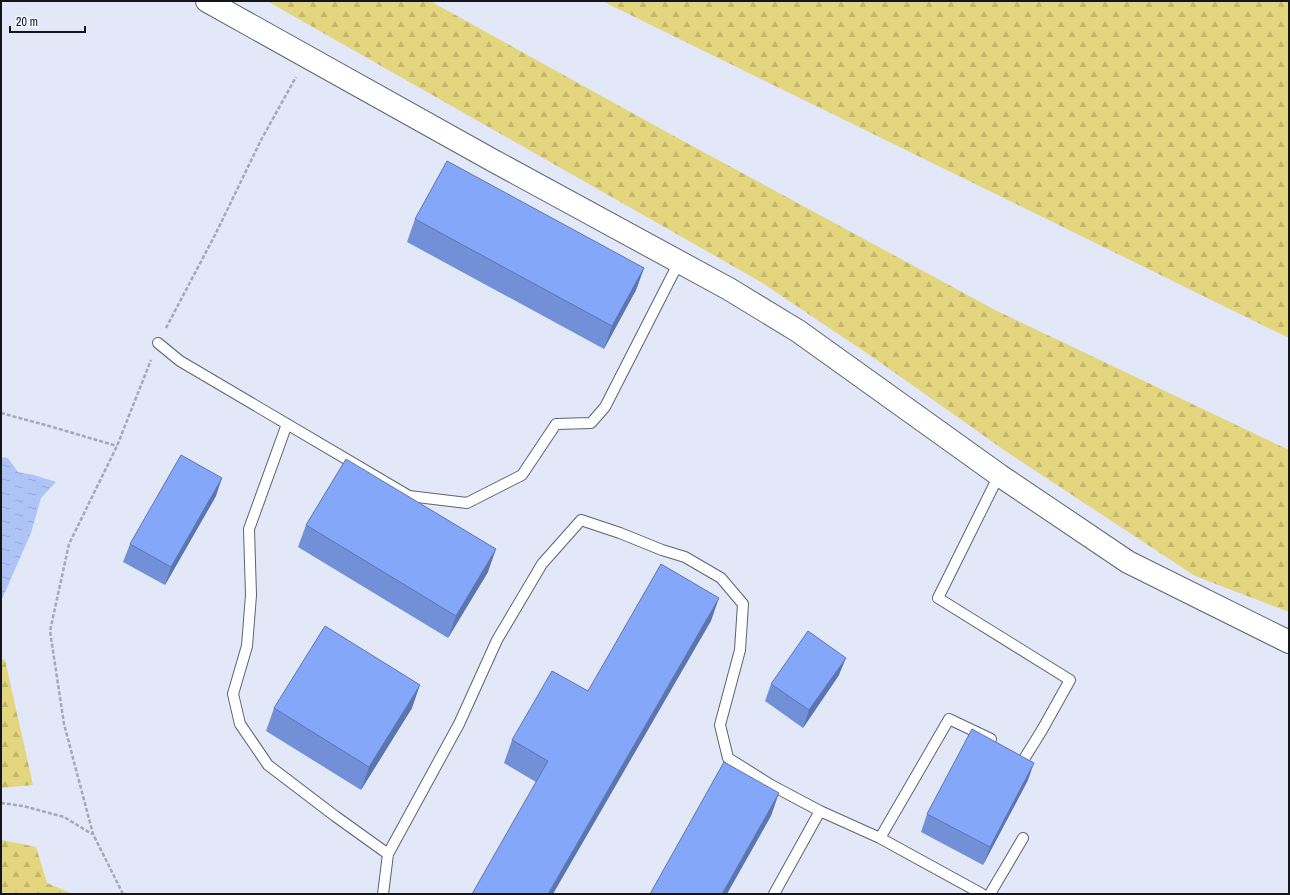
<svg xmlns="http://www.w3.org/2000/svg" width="1290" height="895" viewBox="0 0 1290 895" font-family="'Archivo Narrow',sans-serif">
<defs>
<pattern id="forest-firs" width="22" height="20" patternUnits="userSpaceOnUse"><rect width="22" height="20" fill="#e4d57f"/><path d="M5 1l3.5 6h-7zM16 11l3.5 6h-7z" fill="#c3b66d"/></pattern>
<pattern id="water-ripples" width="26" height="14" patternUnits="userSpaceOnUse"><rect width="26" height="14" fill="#aec4f7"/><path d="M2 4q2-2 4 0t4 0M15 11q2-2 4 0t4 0" fill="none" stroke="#95a8d3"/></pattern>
</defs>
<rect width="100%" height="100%" fill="#e2e8f8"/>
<path fill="url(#forest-firs)" d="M267,1H430L672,135L997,311L1289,450V612L1195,576L1004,450L874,358L761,282Z
M602,1H1289V338Z
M1,659L5,660L33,785L1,788Z
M1,835L2,840L36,847L47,883L73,894H1Z"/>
<path fill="url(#water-ripples)" d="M1,457L8,458L18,472L34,475L56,482L41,498L31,533L2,599Z"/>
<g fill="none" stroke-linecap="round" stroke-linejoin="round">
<defs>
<path id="lane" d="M158,343L180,361L409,496L467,503L522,475L556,424L591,423L605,407L679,262
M287,424L249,529L251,595L247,646L233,694L240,724L268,765L335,816L388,854L383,894
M999,475L938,598L1070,680L1042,730L1024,759
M880,838L982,894
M388,854L459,724L497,640L542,564L581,520L620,533L662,550L685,557L721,578L743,604L740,650L720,725L728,758L771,785L820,811
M774,894L820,811L880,838L949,719L991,739
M990,894L1023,838"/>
<path id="secondary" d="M207,1L492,160L729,289L798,331L999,475L1128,562L1289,642"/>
</defs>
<use href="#lane" stroke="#5e6370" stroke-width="12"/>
<use href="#secondary" stroke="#5e6370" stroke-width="24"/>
<path stroke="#a4a9b5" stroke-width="2.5" stroke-dasharray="4 2" stroke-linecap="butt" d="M166,328L216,233L261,140L296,77
M1,413L49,426L117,446
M1,803L23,806L64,817L92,834
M123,894L93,834L64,724L50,631L69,544L117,446L151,360"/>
<use href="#lane" stroke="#fff" stroke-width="10"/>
<use href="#secondary" stroke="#fff" stroke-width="22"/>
</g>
<path fill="#7290d7" d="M415,219L644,268L636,290L604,349L407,242Z
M216,496L165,585L123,562L130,544Z
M306,525L488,572L448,638L298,547Z
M711,621L536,782L504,763L512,740L588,691Z
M839,675L803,728L765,701L771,684Z
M274,708H412L361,790L266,731Z
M1028,780L983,865L921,832L927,814Z"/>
<path fill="#5d75af" d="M644,268L636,290L604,349L612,326Z
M222,478L216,496L165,585L171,567Z
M496,549L488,572L448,638L456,616Z
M719,598L711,621L553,894H548Z
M846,658L839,675L803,728L809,710Z
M420,685L412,708L361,790L369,767Z
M1034,763L1028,780L983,865L990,847Z
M779,793L771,816L727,894H722Z"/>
<path fill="#85a7fa" stroke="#5d75af" d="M447,161L644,268L612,326L415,219Z
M181,455L222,478L171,567L130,544Z
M346,459L496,549L456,616L306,525Z
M661,564L719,598L548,894H472L548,761L512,740L552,671L588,691Z
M325,626L420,685L369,767L274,708Z
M808,631L846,658L809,710L771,684Z
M972,729L1034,763L990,847L927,814Z
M724,762L779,793L722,894H650Z"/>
<rect width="1290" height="895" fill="none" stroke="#13151a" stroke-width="4"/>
<path d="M10 26v6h75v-6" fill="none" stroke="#13151a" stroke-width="2"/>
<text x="16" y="26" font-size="12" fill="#13151a" stroke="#f1f6ff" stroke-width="3" paint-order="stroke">20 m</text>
</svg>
